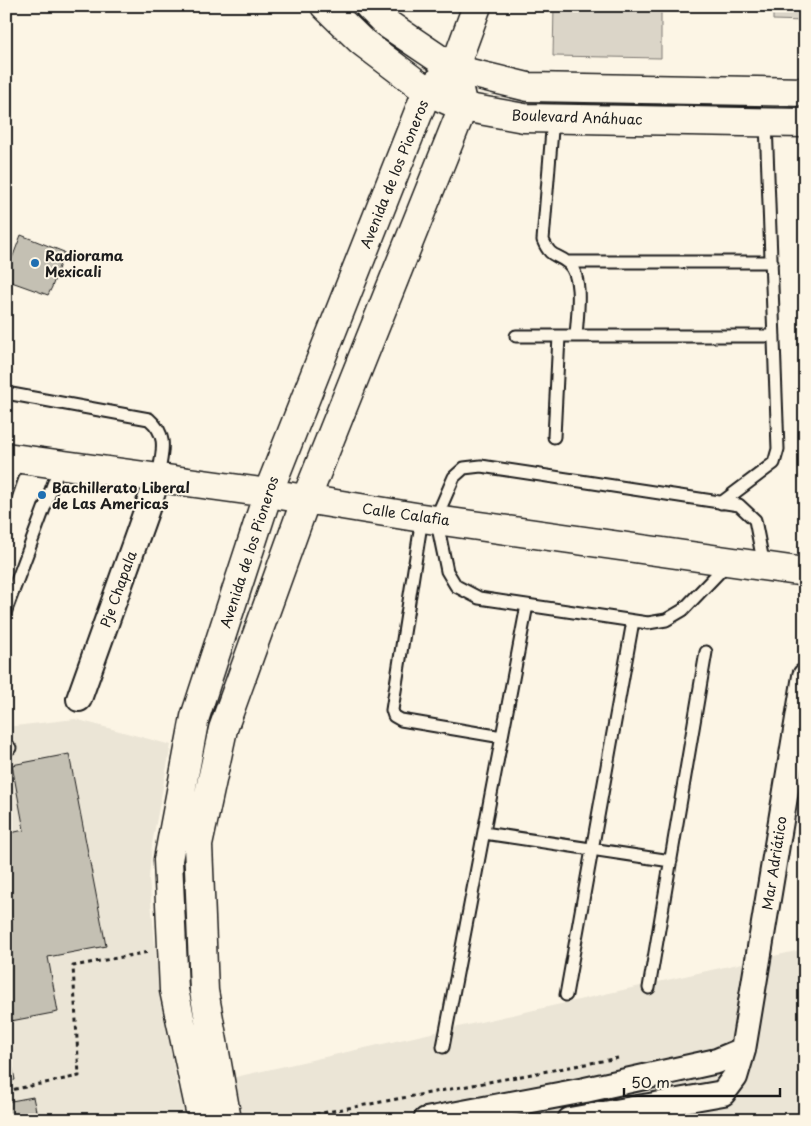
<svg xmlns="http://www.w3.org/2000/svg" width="811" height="1126" viewBox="0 0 811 1126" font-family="'Playpen Sans',sans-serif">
<rect width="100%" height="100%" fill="#fcf5e5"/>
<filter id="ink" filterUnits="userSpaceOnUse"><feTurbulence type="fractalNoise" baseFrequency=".02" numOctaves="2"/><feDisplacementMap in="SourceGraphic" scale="10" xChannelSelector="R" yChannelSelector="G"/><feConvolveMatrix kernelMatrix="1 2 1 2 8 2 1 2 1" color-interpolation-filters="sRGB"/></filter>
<g filter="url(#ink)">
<path fill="#ebe5d6" d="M75,719L171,745L152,844L149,879L157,965L178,1090L805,949V1120H6V727Z"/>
<path fill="#dbd5c8" stroke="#7c7872" d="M554,6H661V58L553,56Z
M773,6H805V21L773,20Z"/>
<path fill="#c4c0b3" stroke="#1c1c1c" d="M21,235L64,252L52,287L48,295L6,280V274Z
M69,754L106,946L48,957L58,1012L6,1022V834L24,830L12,765Z
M6,1033L15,1080L6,1082Z
M33,1097L38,1120H6V1102Z"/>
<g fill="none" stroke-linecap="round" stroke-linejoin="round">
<defs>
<path id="service" d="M553,118L543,240C551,259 556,253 568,263C584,276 577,317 576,336
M567,262H772
M516,336H774
M6,393L149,419C170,437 161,454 158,478
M554,437L559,336
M6,494L18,459
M721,503L774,463L778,449L766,122
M422,518L392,710L394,716L401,720L502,737
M728,563L683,610L666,620L648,623L479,598L456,586L447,571L436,518L454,477L464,468L481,466L739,505L755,520L764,566
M6,610L60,466
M6,748H10
M484,833L671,861
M649,988L706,652
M566,995L633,621
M443,1047L527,605"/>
<path id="minor" d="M79,699L158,478
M426,1120L585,1090L717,1061L743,1050
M570,1120L723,1093L735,1077L743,1050L805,676"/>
<path id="tertiary" d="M454,69L477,6
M6,457L268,493L422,518L805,572
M202,1120L174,990L168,860L195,717L268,493L427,91L454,69
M227,1120L204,991L198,845L223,729L306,499L463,107L458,85"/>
<path id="secondary" d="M325,6L361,41L427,91L463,107L524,118L805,123
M369,6L386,23L454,69L528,87L805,92"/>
</defs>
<use href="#service" stroke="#1c1c1c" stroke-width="15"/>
<use href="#minor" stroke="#1c1c1c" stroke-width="28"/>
<use href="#tertiary" stroke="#1c1c1c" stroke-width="31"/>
<use href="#secondary" stroke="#1c1c1c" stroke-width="31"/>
<path stroke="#1c1c1c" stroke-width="3" stroke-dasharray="4 4" stroke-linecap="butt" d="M6,1091L79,1076L73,966L149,952
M284,1120L618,1058"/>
<use href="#service" stroke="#fcf5e5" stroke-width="11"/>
<use href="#minor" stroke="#fcf5e5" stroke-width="24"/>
<use href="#tertiary" stroke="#fcf5e5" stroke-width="28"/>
<use href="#secondary" stroke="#fcf5e5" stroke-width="28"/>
</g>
</g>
<g fill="#1f6fb2" stroke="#fcf5e5" stroke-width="2">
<circle cx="35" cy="263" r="5"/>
<circle cx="42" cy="495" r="5"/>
</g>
<g text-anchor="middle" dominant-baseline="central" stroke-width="4" stroke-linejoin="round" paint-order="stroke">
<g font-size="14" fill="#1c1c1c" stroke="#fcf5e5">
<text transform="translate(577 117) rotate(2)">Boulevard Anáhuac</text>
<text transform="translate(394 174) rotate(-68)">Avenida de los Pioneros</text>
<text transform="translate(406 514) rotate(8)">Calle Calafia</text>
<text transform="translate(249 552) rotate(-72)">Avenida de los Pioneros</text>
<text transform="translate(118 589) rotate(-70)">Pje Chapala</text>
<text transform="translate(774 863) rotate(-81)">Mar Adriático</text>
</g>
<g font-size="14" font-weight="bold" fill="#1c1c1c" stroke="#fcf5e5" text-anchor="start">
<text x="45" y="255">Radiorama<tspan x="45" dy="16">Mexicali</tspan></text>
<text x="52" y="487">Bachillerato Liberal<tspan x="52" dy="16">de Las Americas</tspan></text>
</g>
</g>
<rect width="811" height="1126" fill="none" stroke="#fcf5e5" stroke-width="25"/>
<rect x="12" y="12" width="786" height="1101" fill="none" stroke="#1c1c1c" stroke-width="2" filter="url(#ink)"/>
<path d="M624 1088v8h156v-8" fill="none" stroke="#1c1c1c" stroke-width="2.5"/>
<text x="631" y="1088" font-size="15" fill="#1c1c1c" stroke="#fcf5e5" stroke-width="4" paint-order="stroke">50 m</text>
</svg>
